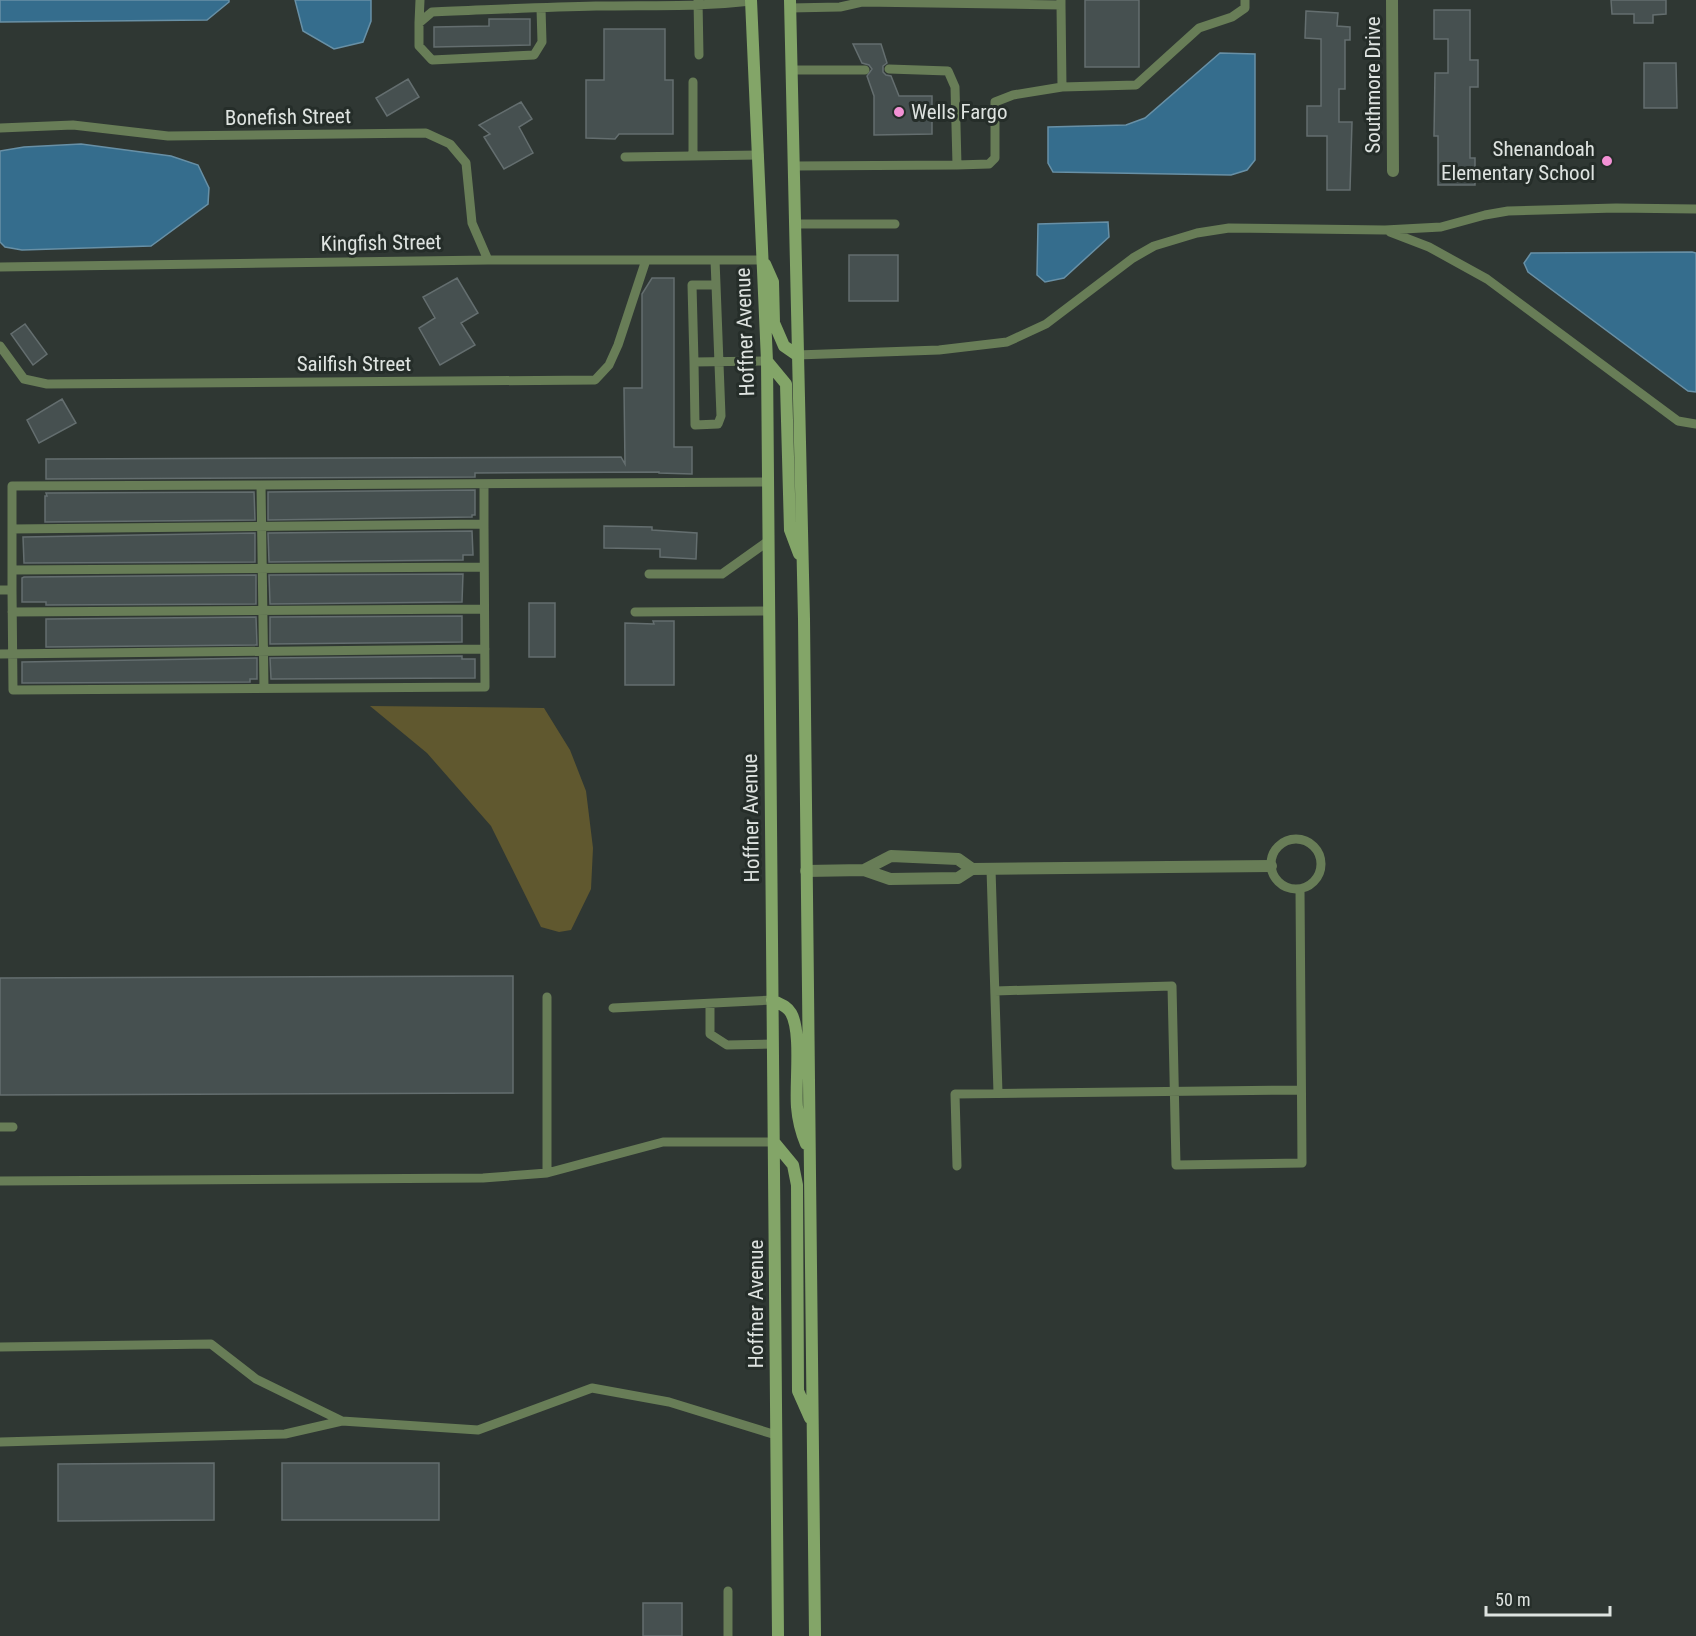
<svg xmlns="http://www.w3.org/2000/svg" width="1696" height="1636" viewBox="0 0 1696 1636" font-family="'Roboto Condensed',sans-serif">
<rect width="100%" height="100%" fill="#2f3733"/>
<path fill="#60582f" d="M370,706L544,708L570,750L586,791L593,848L591,889L571,930L559,932L541,927L491,826L427,753Z"/>
<path fill="#356d8d" stroke="#6890a6" stroke-width="1.5" d="M0,0H229V2L207,20L0,22Z
M295,0H371V21L363,42L334,49L303,31Z
M1220,53L1255,54V160L1247,170L1231,175L1053,172L1048,163V127L1126,125L1145,118Z
M81,144L171,156L198,165L209,188L208,204L151,246L22,250L5,247L0,242V151L24,147Z
M1108,222L1109,237L1064,278L1045,282L1037,275L1038,224Z
M1692,252L1696,253V392L1688,391L1528,272L1524,263L1531,253Z"/>
<path fill="#465050" stroke="#646e6f" stroke-width="1.5" d="M1085,0H1139V67H1085Z
M1611,0H1666V14L1653,15V23H1634V14H1612Z
M1434,10H1470V60H1478V87H1470V158H1475V185H1438V136H1434L1435,73H1448V39H1434Z
M1306,11L1338,13L1337,26L1350,27V40H1345V89H1339V122H1352L1350,190H1327V136H1307V106H1321V39L1305,38Z
M489,19H530V45L434,47V27L489,26Z
M604,29H665V80H673V134H619L615,139L586,138V80H604Z
M853,44H881L887,63L883,66V72L886,75L891,76L899,96H932V134L874,135V96L867,76L872,69L869,65L862,63Z
M1644,63H1676L1677,108H1644Z
M408,79L419,97L387,116L376,98Z
M521,102L532,119L519,127L533,153L504,169L484,137L490,134L479,125Z
M849,255H898V301H849Z
M457,278L478,313L461,323L475,345L440,365L419,328L435,318L423,297Z
M652,278H674V447H692V474L659,473V472L475,473V477L46,479V459L621,457L625,464L624,388H642V294Z
M25,324L47,354L33,365L11,334Z
M62,399L76,423L39,443L27,420Z
M475,490V515H472V517L268,520V492Z
M254,492L255,520L45,522V496H47L46,493Z
M604,526L652,527V530L697,533L696,559L660,557V549L604,548Z
M472,531L473,555H463V560L269,562L268,533Z
M255,533V562L24,563L23,537Z
M463,574L462,602L270,604L269,575Z
M256,575V604L46,605V602H22V578L24,577Z
M529,603H555V657H529Z
M462,616V642L270,644V617Z
M256,617L257,645L46,647V619Z
M653,621H674V685H625V623L654,624Z
M462,656V659H475V678L271,679L270,658Z
M257,658V679H250V682L22,683V662Z
M513,976V1093L0,1095V978Z
M214,1463V1520L58,1521V1464Z
M282,1463H439V1520H282Z
M643,1603H682V1636H643Z"/>
<g fill="none" stroke-linecap="round" stroke-linejoin="round">
<path stroke="#687d57" stroke-width="9" d="M698,0L699,55
M1061,5L1062,87L1136,85L1199,28L1232,17L1245,8V0
M541,8L542,42L534,55L432,60L419,46V23L432,12C486,10 541,7 596,6C648,5 700,7 751,1
M790,8L840,7L862,2L1061,5V0
M419,23L420,0
M791,70H865
M0,128L73,125L168,136L426,133L450,144L466,163L472,223L488,260
M693,155V82
M625,157L759,155
M957,165L989,164L995,158V102L1013,95L1062,87
M795,166L957,165L955,87L948,71L889,69
M795,224H895
M1390,232L1429,247L1487,279L1678,421L1696,424
M715,260L716,285H692L694,362L767,361
M0,267L488,260H763
M0,346L24,379L47,384L595,380L609,365L618,345L646,260
M797,355L939,350L1007,342L1046,324L1133,258L1154,246L1197,233L1229,228L1385,230L1441,227L1485,215L1508,211L1616,208L1696,209
M694,362L695,425L718,424L721,416L716,285
M261,485L768,482
M12,529L484,524V484
M12,570L484,567
M649,574H722L767,542
M0,590H12L13,690L485,687L484,524
M12,590V486L261,485L264,688
M12,612L484,609
M635,612L769,611
M0,654L485,649
M1271 864a25 25 0 1 1 50 0a25 25 0 1 1-50 0Z
M991,869L998,1093
M995,991L1172,986L1176,1165L1302,1163L1300,889
M547,997V1173L663,1142H774
M710,1004V1034L727,1045L773,1044
M613,1008L772,1000
M0,1127H13
M957,1166L955,1094L1301,1090
M0,1181L483,1178L547,1173
M0,1347L211,1344L256,1379L342,1421
M0,1442L285,1434L342,1421L478,1430L592,1388L669,1402L776,1435
M728,1591V1636"/>
<path stroke="#687d57" stroke-width="12" d="M1392,0L1393,171
M972,869L1271,866
M806,871L864,870L890,879L958,878L972,869L958,859L891,856L864,870"/>
<path stroke="#83a568" stroke-width="12" d="M751,0L767,361L778,1636
M790,0L804,619L815,1636
M765,264L773,282L774,323L784,346L797,355
M767,361L786,384L790,530L799,554
M772,1000C780,1004 787,1006 791,1013C802,1032 795,1084 797,1107C798,1120 801,1132 806,1144
M774,1142L793,1165L797,1185L798,1391L810,1418"/>
</g>
<g fill="#f391d5" stroke="#252d29" stroke-width="2">
<circle cx="899" cy="112" r="6"/>
<circle cx="1607" cy="161" r="6"/>
</g>
<g text-anchor="middle" dominant-baseline="central" stroke-width="6" stroke-linejoin="round" paint-order="stroke">
<g font-size="21" fill="#dee3e0" stroke="#252d29">
<text transform="translate(1373 85) rotate(-90)">Southmore Drive</text>
<text transform="translate(288 117) rotate(-1)">Bonefish Street</text>
<text transform="translate(381 243) rotate(-1)">Kingfish Street</text>
<text transform="translate(745 332) rotate(-92)">Hoffner Avenue</text>
<text x="354" y="364">Sailfish Street</text>
<text transform="translate(751 818) rotate(-91)">Hoffner Avenue</text>
<text transform="translate(756 1304) rotate(-90)">Hoffner Avenue</text>
</g>
<g font-size="21" fill="#dee3e0" stroke="#252d29" text-anchor="start">
<text x="911" y="112">Wells Fargo</text>
<text x="1595" y="149" text-anchor="end">Shenandoah<tspan x="1595" dy="24">Elementary School</tspan></text>
</g>
</g>
<path d="M1486 1606v9h124v-9" fill="none" stroke="#dee3e0" stroke-width="3"/>
<text x="1495" y="1606" font-size="18" fill="#dee3e0" stroke="#252d29" stroke-width="4.5" paint-order="stroke">50 m</text>
</svg>
